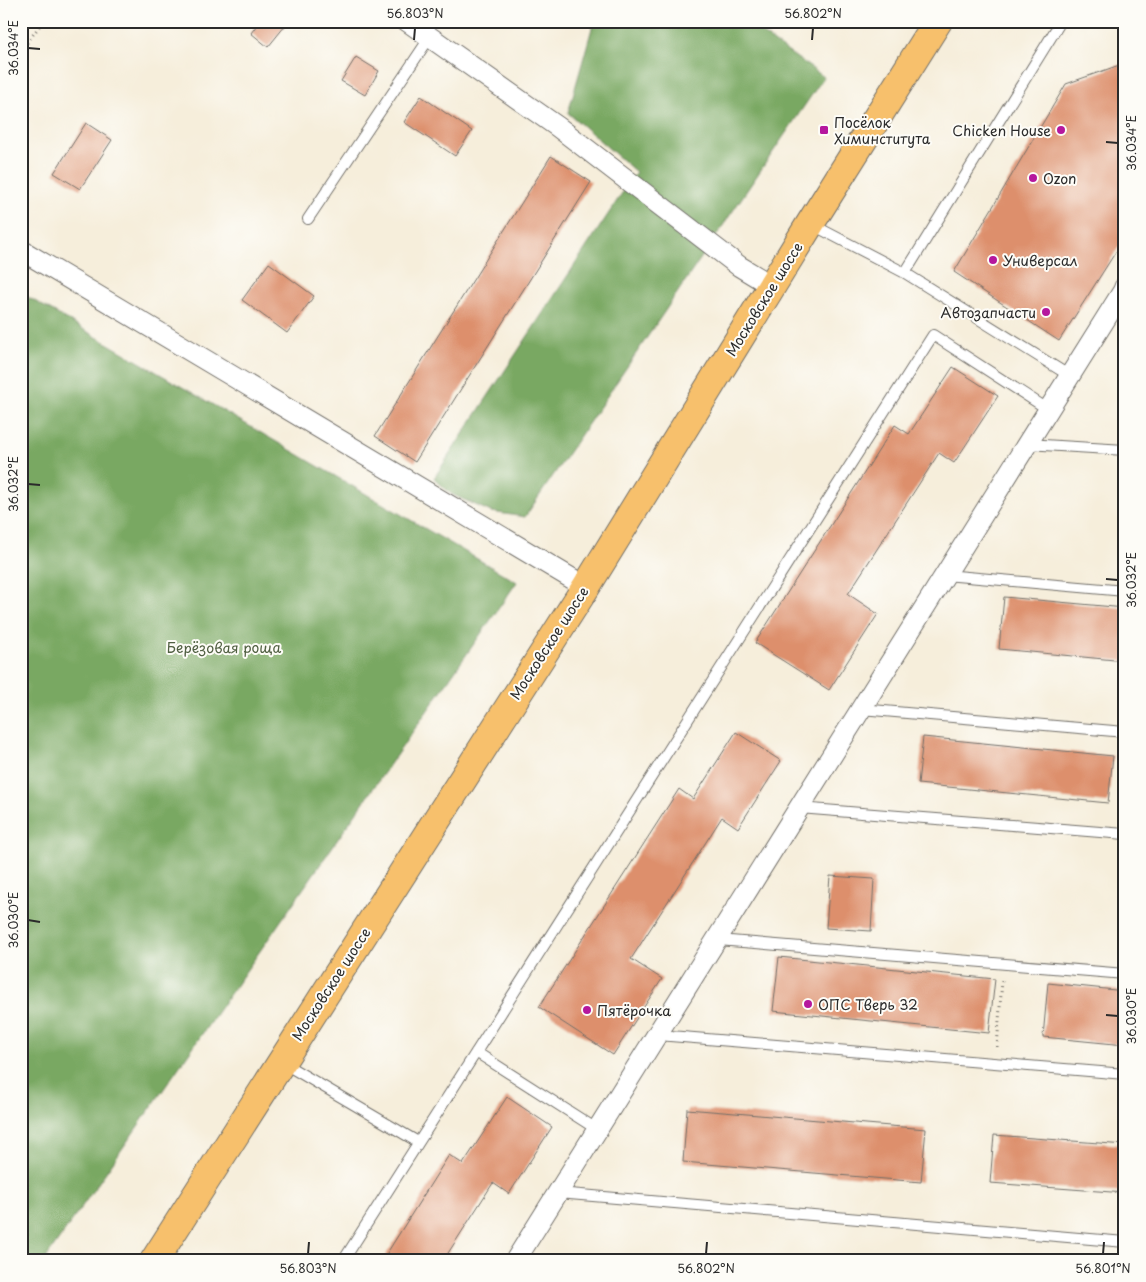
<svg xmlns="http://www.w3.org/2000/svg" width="1146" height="1282" viewBox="0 0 1146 1282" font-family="'Playpen Sans',sans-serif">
<rect width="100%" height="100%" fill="#fdfcf7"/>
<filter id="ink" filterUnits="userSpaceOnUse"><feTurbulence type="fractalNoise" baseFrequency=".02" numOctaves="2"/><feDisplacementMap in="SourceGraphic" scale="10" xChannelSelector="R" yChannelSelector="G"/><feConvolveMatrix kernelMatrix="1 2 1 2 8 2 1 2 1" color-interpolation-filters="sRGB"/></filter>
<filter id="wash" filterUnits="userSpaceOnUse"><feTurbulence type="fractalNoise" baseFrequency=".0096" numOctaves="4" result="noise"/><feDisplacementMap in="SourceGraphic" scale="20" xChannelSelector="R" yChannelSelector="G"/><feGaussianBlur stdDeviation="1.12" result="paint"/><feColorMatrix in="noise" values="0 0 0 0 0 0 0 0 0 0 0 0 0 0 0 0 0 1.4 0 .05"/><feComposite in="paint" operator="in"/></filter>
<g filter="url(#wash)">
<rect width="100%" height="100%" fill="#f6eedb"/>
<path fill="#79a862" stroke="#526a46" d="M594,21H744L824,77L525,517L491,512L451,494L434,478L636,172L568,113Z
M21,293L517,582L44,1261H21Z"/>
<g id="blocks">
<path fill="#dd8f6c" d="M260,21H289L268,47L251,33Z
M356,57L379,71L365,95L341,81Z
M1125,63V218L1122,242L1059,341L954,272L1066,84Z
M421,96L472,131L455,156L404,122Z
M86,123L112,140L80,189L54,173Z
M551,156L591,182L415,462L375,436Z
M269,263L314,296L287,333L242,300Z
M953,367L998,396L954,463L939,453L848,594L878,614L829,690L755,643L895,425L909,434Z
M1004,597L1125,608V661L999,649Z
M736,732L781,761L738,828L722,817L631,959L662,979L613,1055L539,1007L679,789L693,799Z
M923,737L1113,756L1108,803L918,784Z
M830,876L874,879L871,931L826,928Z
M779,957L995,979L989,1033L773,1011Z
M1048,983L1125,991V1045L1043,1037Z
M507,1097L552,1127L509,1194L493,1183L443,1261H382L449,1155L463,1164Z
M687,1109L926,1129L921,1182L683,1162Z
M994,1135L1125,1145V1193L990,1183Z"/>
</g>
</g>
<g filter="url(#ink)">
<use href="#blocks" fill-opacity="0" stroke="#726f69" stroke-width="1"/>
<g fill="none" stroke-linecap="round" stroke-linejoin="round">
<defs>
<path id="lane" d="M308,219L430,37
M811,224L905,273L1070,376
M905,273L1061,21
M1027,444L1125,450
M945,575L1125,591
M861,709L1125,732
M799,808L1125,834
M718,940L1125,974
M658,1035L1125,1074
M476,1052L598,1130
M283,1063L418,1142
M558,1193L1125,1242
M343,1261L933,335L1049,410"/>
<path id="street" d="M407,21L558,127L739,266L772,286
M21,250L586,587
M515,1261L1123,291L1125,286"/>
<path id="primary" d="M154,1261L586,587L810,224L938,21"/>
</defs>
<use href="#lane" stroke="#726f69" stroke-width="12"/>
<use href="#street" stroke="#726f69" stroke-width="22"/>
<use href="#primary" stroke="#726f69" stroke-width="30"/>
<path stroke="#726f69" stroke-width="3" stroke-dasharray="1 4" stroke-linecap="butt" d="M21,51L43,21
M997,1047L1002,981"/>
<use href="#lane" stroke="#fff" stroke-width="10"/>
<use href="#street" stroke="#fff" stroke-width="20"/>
<use href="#primary" stroke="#f7c06c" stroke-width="28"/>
</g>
</g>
<path fill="none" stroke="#2b2b2b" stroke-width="2" d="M414,40L415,28M812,40L813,28M28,48L40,49M1106,142L1118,143M28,484L40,485M1106,579L1118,580M28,920L40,922M1106,1015L1118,1016M308,1254L309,1242M706,1254L707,1242M1103,1254L1104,1242"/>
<g fill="#b5179e" stroke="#fdfcf7" stroke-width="2">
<rect x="819" y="125" width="10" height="10" rx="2.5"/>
<circle cx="1061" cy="130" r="5"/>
<circle cx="1033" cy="178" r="5"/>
<circle cx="993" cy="260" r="5"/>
<circle cx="1046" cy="312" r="5"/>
<circle cx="808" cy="1004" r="5"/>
<circle cx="587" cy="1010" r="5"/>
</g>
<g text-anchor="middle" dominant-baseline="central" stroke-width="4" stroke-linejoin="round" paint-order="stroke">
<g font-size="14" fill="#2b2b2b" stroke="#fdfcf7" text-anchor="start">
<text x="834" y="122">Посёлок<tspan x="834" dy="16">Химинститута</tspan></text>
<text x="1051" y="130" text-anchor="end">Chicken House</text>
<text x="1043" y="178">Ozon</text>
<text x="1003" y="260">Универсал</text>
<text x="1036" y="312" text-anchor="end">Автозапчасти</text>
<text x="818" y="1004">ОПС Тверь 32</text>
<text x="597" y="1010">Пятёрочка</text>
</g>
<g font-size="14" fill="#2b2b2b" stroke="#fdfcf7">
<text transform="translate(764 299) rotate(-58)">Московское шоссе</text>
<text transform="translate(549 643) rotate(-57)">Московское шоссе</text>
<text transform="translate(331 984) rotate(-57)">Московское шоссе</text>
</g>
<g font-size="14" fill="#516043" stroke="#fdfcf7">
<text x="224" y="647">Берёзовая роща</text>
</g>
</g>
<rect width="1146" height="1282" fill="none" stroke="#fdfcf7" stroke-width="55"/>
<rect x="28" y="28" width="1090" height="1226" fill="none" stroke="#2b2b2b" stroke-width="2"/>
<g font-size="12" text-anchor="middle" fill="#2b2b2b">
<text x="415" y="18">56.803°N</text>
<text x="813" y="18">56.802°N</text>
<text transform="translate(14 48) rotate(-90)" y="4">36.034°E</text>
<text transform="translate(1132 143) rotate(-90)" y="4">36.034°E</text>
<text transform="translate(14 484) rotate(-90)" y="4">36.032°E</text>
<text transform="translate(1132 580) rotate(-90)" y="4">36.032°E</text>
<text transform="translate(14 920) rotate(-90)" y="4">36.030°E</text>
<text transform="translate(1132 1016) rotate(-90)" y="4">36.030°E</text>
<text x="308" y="1273">56.803°N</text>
<text x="706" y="1273">56.802°N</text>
<text x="1103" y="1273">56.801°N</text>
</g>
</svg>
